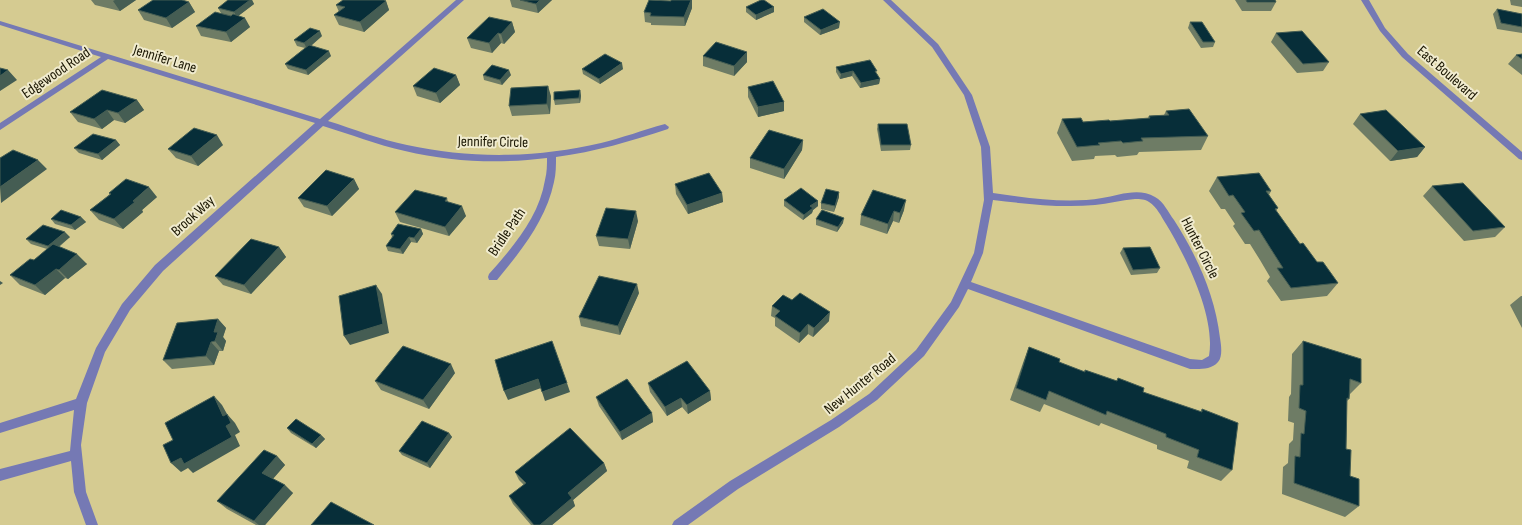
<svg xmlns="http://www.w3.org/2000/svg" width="1522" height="525" viewBox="0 0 1522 525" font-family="'Sofia Sans Condensed',sans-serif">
<rect width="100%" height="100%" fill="#d5cb91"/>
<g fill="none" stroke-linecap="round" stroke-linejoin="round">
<path fill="#7579b4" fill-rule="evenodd" d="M456,0H464L328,121C354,129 381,140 407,145C471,159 537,158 601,143C622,138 643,130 665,124L669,127L668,129C631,141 595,152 556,157C556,165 556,174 554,182C546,220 521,251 497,280H489L488,277L489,274C513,247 539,217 545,180C547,172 547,165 547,158C500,164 451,162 405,151C377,145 350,134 323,126L163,271L130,310L105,352L87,403L81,445L86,492L98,525H86L74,492L71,461L0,481V469L70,451L74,410L0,433V423L76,399L96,348L122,304L155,265L315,123L108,59L0,130V123L101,57L0,25V21L320,119Z
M883,0H891L938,44L972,95L990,147L993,193C1027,198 1068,204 1102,198C1119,195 1139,187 1155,197C1164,202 1168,212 1174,220C1197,256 1215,295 1220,338C1221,345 1223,356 1218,362C1211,370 1200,369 1190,369L968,289L959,307L924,356L877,400L839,427L738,489L688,525H672L674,521L730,481L831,420L869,394L916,350L951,302L974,253L984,200L981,147L964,95L932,47ZM1135,199C1140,199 1145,199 1149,202C1157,207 1161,216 1166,224C1186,257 1216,317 1209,356L1202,360L1190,359L971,282L983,253L993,200C1027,204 1061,208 1095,205C1108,204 1121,200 1135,199Z
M1361,0H1369L1385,28L1408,54L1522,152V160L1519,159L1402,57L1380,31Z"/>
</g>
<path fill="#6e7c65" d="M91,0H136L120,11L95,5Z
M228,0H252L254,4L238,16L250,27L231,42L201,36L196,26L221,13L218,8Z
M510,0H552L538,13L512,7Z
M671,0H692V8L685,26L651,25V23L645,22L644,12L671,1Z
M1235,0H1275L1276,2L1271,11H1242Z
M1510,0H1522V7L1511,5Z
M386,1L389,10L364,32L339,25L334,15L339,12L336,5Z
M189,2L195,12L172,28L144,20L138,10Z
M746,7H774V12L756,20L746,12Z
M1497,9L1522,14V33L1497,29L1493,14Z
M804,17L839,28L820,35L804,22Z
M512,22L515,32L504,44L501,43L492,53L471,48L467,38Z
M1190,22L1215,42L1213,47L1201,48L1188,28Z
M1276,33L1329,62L1323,71L1297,73L1271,42Z
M322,36L311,46L331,56L308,75L288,69L285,64L305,48L297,46L294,40Z
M747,52V62L734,76L703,66V56Z
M1522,54V75L1508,64L1516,55Z
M836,67L877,74L880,79L879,84L860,88L852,76L840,79L836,72Z
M582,69H623L600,84L583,74Z
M456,75L460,85L440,103L417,96L413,86Z
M483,75H511L502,85L484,80Z
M748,87L784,102V111L758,117L748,97Z
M580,90L581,96L580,103L555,105L554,100Z
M551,96L550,114L512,116L509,106Z
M137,100L144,110L125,123L114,120L102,129L78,122L70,112Z
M1166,111L1208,136L1201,150L1139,152L1137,155L1117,157L1115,155L1095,156L1094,159L1072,161L1057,133L1062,119L1083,122L1110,121L1148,118L1149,116L1164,115Z
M1360,114L1425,147L1417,157L1390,161L1353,124Z
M878,124L911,145L910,150L881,151L877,129Z
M116,140L120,145L102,160L79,153L74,148Z
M803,140L802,150L784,179L750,168V158Z
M223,145L198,166L176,158L168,149Z
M1217,177L1271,191L1269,195L1278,208L1276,211L1300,244L1317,262L1338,283L1327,296L1281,301L1267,281L1270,277L1260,260L1250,244H1245L1233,226L1235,224L1225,209H1221L1209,191Z
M354,179L359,189L332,216L304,207L298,198Z
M675,184L722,193L723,202L688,214L676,194Z
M1432,186L1505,227L1495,237L1464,241L1423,196Z
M839,192V197L834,212L821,209V203Z
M109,193L157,197L142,210L143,212L123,229L99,220L90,210L110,194Z
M447,198L448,202L466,216L449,236L400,222L395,212Z
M784,200L818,201V206L813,210L812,213L803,220L784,206Z
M904,210L899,223L893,221L887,234L860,225L861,215Z
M81,217L86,222L75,230L55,224L51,219Z
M816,219L843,223L837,232L816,225Z
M638,221L630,249L599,246L596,236Z
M421,229L423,234L417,243L411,242L403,254L388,251L386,246L392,237L391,234Z
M70,237L59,247L87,264L68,279L65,278L45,295L20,285L10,275L34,260L47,249L31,244L26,239Z
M279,247L286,257L251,294L223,285L215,276Z
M1123,248L1160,268L1157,273L1131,275L1120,253Z
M639,293L620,335L581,326L579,317Z
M1521,296H1522V328L1510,305Z
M792,300L829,321L813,337L808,334L799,343L775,326V318L771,316L772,306Z
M218,319L226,328L223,337L226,341L223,351H219L214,365L172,369L163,360Z
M1303,341L1361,383L1350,394L1349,399L1347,401L1346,449L1350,476L1359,506L1345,517L1282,494L1283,467L1288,463L1289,444L1293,440L1294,423L1288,421L1289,397L1291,394L1292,354Z
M1029,347L1059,362L1084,372L1085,370L1116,381L1118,378L1143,392L1200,412L1202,409L1232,470L1221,481L1187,468L1189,461L1157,449V445L1101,423L1099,426L1044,404L1040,412L1010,400L1024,360Z
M455,373L429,409L381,390L375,381Z
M648,383L710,391L711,400L688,414L682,407L667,416L650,392Z
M596,397L652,413L653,422L622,440L599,406Z
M287,428L321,435L325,439L316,448L291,433Z
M449,433L452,437L430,468L402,455L399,451Z
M277,456L285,465L273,479L293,493L265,525H256L227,509L217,501Z
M604,463L607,471L573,500L575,506L552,525H531L513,504L509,496L524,485L519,480L515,472Z"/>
<path fill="#455d53" d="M115,0H136L120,11L113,1Z
M250,0H252L254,4L237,17L234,12Z
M540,0H552L538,13L536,4Z
M691,0H692V8L685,26L684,17Z
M386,1L389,10L364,32L360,22Z
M189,2L195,12L172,28L166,18Z
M774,7V12L756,20V15Z
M245,18L250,27L231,42L226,32Z
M512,22L515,32L504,44L501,34Z
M840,22L839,28L820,35L821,30Z
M320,31L322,36L307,49L304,43Z
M498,33L501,43L492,53L489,43Z
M329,51L331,56L308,75L306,70Z
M747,52V62L734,76V66Z
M622,63L623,69L600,84L599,79Z
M8,70L17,80L0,91V76Z
M509,70L511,75L502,85L500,80Z
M853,71L852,76L840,79L841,74Z
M456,75L460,85L440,103L436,93Z
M880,79L879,84L860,88L861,83Z
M548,86L551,96L550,114L547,104Z
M580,90L581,96L580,103L579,98Z
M137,100L144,110L125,123L118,113Z
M784,102V111L758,117V107Z
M107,110L114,120L102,129L94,119Z
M217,135L223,145L198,166L191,156Z
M116,140L120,145L102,160L98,154Z
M803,140L802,150L784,179V169Z
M1425,147L1417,157L1390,161L1398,151Z
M38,160L47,169L1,203L0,187Z
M354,179L359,189L332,216L327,206Z
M149,187L157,197L142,210L143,212L123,229L114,219L133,201Z
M839,192V197L834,212L835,206Z
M722,193L723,202L688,214L687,205Z
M906,200L904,210L899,223L900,213Z
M818,201V206L813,210L812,213L803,220L804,215L810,206Z
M462,206L466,216L449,236L445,227Z
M636,211L638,221L630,249L628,239Z
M894,211L893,221L887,234L888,224Z
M81,217L86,222L75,230L71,225Z
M844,218L843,223L837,232L838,227Z
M421,229L423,234L417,243L414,238Z
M65,232L70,237L53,251L48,246Z
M409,237L411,242L403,254L400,249Z
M279,247L286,257L251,294L244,285Z
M77,254L87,264L68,279L59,270Z
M56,269L65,278L45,295L35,285Z
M0,281L3,283L0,285Z
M637,284L639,293L620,335L618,326Z
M376,285L382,294L389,333L350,345L344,336Z
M830,312L829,321L813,337L814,328Z
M218,319L226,328L223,337L226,341L223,351L215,341L214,332Z
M808,324V334L799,343L800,333Z
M211,342L219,351L214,365L206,356Z
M451,364L455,373L429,409L423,400Z
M538,379L541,388L508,400L504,391Z
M567,383L570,392L545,401L542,392Z
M710,391L711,400L688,414L687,405Z
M214,396L222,405L227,414L235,423L240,432L235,435L240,446L193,473L188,468L181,472L171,463L226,426L223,416Z
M681,398L682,407L667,416L665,407Z
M652,413L653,422L622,440L620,432Z
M449,433L452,437L430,468L427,463Z
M321,435L325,439L316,448L312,444Z
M277,456L285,465L270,482L262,473Z
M604,463L607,471L573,500L575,506L552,525H540L568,493Z
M285,485L293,493L265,525H259L254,521Z"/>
<path fill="#072e39" stroke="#455d53" d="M153,0H182L189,2L166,18L138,10Z
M228,0H250L234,12L218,8Z
M343,0H384L386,1L360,22L334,15L345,7L336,5Z
M520,0H540L536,4Z
M649,0L671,1V0H691L684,17L650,16L651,13L644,12Z
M761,0H764L774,7L756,15L746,7Z
M1246,0H1275L1276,2H1247Z
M823,9L840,22L821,30L804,17Z
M1497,9L1522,14V27L1501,23Z
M215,12L231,16L233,14L245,18L226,32L196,26Z
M489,17L512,22L501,34L498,33L489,43L467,38Z
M1190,22H1202L1215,42H1203Z
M310,28L320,31L304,43L294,40Z
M1302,31L1329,62L1303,64L1276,33Z
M716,42L747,52L734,66L703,56Z
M309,45L329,51L306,70L285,64Z
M605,54L622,63L599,79L582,69Z
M1522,54V59L1516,55Z
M870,60L877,71H875L880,79L861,83L853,71L841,74L836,67Z
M492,65L509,70L500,80L483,75Z
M0,68L8,70L0,76Z
M434,68L456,75L436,93L413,86Z
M773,81L784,102L758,107L748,87Z
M548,86L547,104L509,106L511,88Z
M102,90L137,100L118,113L107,110L94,119L70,112Z
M580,90L579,98L554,100V92Z
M1189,109L1208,136L1141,138L1143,141L1123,143L1121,141L1098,143L1100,145L1077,147L1062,119L1081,118L1083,122L1109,120L1110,121L1150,118L1149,116L1169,115L1166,111Z
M1386,110L1425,147L1398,151L1360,114Z
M878,124H907L911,145H881Z
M194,128L217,135L191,156L168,149Z
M769,130L803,140L784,169L750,158Z
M93,134L116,140L98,154L74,148Z
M13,150L38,160L0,187V158Z
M326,170L354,179L327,206L298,198Z
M709,173L722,193L687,205L675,184Z
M1259,173L1271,191H1266L1278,208L1275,209L1300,244L1303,243L1317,262H1323L1338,283L1291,288L1277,268H1283L1269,246L1259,230L1254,231L1241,213L1245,212L1233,195L1229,196L1217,177Z
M126,179L149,187L133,201L135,202L114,219L90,210L111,194L109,193Z
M1463,183L1505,227L1473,231L1432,186Z
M801,188L818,201L810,206L813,208L804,215L784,200Z
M826,189L839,192L835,206L821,203Z
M415,190L447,198L445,201L462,206L445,227L395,212Z
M873,190L906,200L900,213L894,211L888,224L861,215Z
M606,208L636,211L628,239L596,236Z
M61,210L81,217L71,225L51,219Z
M822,210L844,218L838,227L816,219Z
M398,224L421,229L414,238L409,237L400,249L386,246L394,235L391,234Z
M43,225L65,232L48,246L26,239Z
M251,239L279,247L244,285L215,276Z
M53,244L77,254L59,270L56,269L35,285L10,275L30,259L34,260Z
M1150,247L1160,268L1133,270L1123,248Z
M599,276L637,284L618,326L579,317Z
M376,285L383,324L344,336L339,296Z
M800,293L830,312L814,328L808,324L800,333L775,316L780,311L772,306L783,295L792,300Z
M218,319L214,332H218L215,341L211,342L206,356L163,360L177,323Z
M552,341L567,383L542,392L538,379L504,391L495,360Z
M1303,341L1361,359V383L1350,379L1349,399L1347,398L1346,449L1351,450L1350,476L1359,479V506L1294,483L1295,456L1300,457L1301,433L1304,434L1306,411L1299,408L1300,385H1303Z
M403,346L451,364L423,400L375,381Z
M1029,347L1060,359L1059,362L1085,372V370L1117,381L1118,378L1144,388L1143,392L1202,412V409L1238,423L1232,470L1197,457L1199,450L1166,437V434L1107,411L1106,415L1049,391L1046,400L1016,388Z
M687,361L710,391L687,405L681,398L665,407L648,383Z
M627,379L652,413L620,432L596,397Z
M214,396L223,416L227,414L231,423L226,426L232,437L184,464L181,458L171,463L163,445L173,440L165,423Z
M296,419L321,435L312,444L287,428Z
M422,421L449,433L427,463L399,451Z
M570,428L604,463L568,493L572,498L540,525H534L509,496L526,483L515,472Z
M264,450L277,456L262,473L285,485L254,521L217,501Z
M331,502L374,525H311Z"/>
<g text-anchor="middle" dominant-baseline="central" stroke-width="4" stroke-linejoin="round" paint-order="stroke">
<g font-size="15" fill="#191501" stroke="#f0ebce">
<text transform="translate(165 59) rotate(17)">Jennifer Lane</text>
<text transform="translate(56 73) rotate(-34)">Edgewood Road</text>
<text transform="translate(1447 73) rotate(41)">East Boulevard</text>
<text transform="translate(493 142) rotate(1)">Jennifer Circle</text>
<text transform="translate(193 216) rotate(-42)">Brook Way</text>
<text transform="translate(507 232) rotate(-56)">Bridle Path</text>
<text transform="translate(1200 248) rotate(63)">Hunter Circle</text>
<text transform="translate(860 384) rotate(-39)">New Hunter Road</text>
</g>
</g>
</svg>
